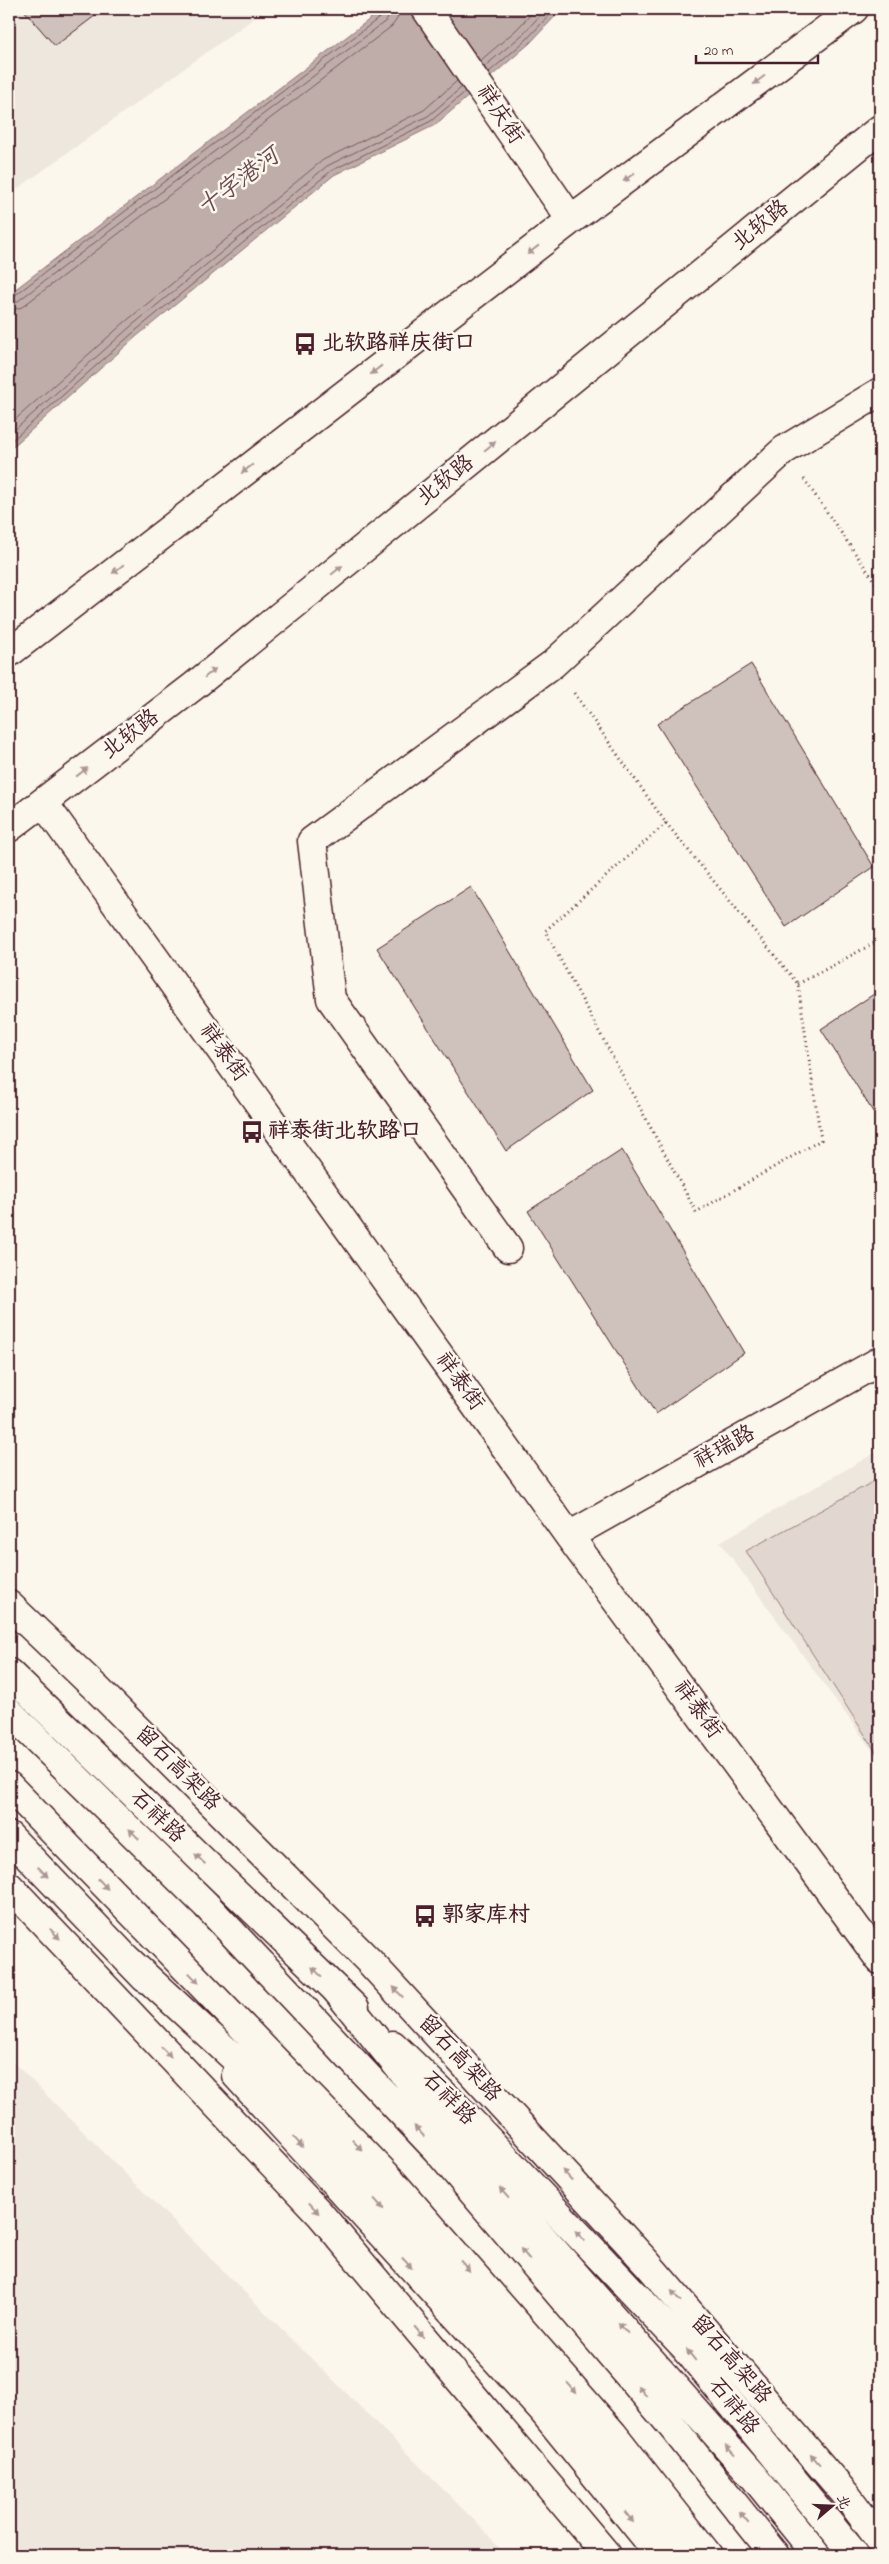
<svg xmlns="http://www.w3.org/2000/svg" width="889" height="2564" viewBox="0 0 889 2564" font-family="'Indie Flower','LXGW WenKai TC',sans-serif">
<rect width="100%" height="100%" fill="#fbf7ec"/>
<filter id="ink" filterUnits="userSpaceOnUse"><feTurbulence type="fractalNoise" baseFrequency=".02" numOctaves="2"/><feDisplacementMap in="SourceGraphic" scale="10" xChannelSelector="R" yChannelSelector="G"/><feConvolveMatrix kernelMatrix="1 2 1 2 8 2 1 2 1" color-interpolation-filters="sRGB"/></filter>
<g filter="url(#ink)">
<path fill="#eee7de" d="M9,9H267L9,195Z
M880,1450V1761L720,1542Z
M9,2058L482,2528L505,2555H9Z"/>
<path fill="#e2d7d0" stroke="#967b7e" d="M880,1478V1758L746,1551Z"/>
<path fill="#bfadaa" stroke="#907477" d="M383,9H562L530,43L435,125L334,175L137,336L9,450V294Z"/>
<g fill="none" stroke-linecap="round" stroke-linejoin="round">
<path stroke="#79585e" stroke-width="1" d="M480,61L516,30L536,9
M484,67L522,35L546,9
M488,73L526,40L555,9
M9,297L14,296L383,15L386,9
M9,304L18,301L387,20L392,9
M9,311L22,307L392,26L397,19L400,9
M9,425L125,322L323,160L424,110L457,81
M9,435L130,327L327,166L428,116L462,87
M9,443L134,332L331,171L431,121L465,92"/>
</g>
<path fill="#cfc2bc" stroke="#4a1f2b" d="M23,9H104L55,46Z
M751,664L874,867L786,927L657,724Z
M471,887L593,1090L506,1151L377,948Z
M880,990V1123L821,1029Z
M622,1150L744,1353L656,1414L528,1211Z"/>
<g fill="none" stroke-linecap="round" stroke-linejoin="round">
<defs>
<path id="minor" d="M426,9L571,220
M9,653L571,220L854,9
M43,802L569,1536L880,1960
M9,828L194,686L880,129
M508,1248L331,999L312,841L553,664L784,450L880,392
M569,1536L880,1361"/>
<path id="major" d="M9,1673L355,2008
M9,1836L145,1978
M393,2045L462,2112L683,2345L855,2555
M236,2075L542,2410L660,2555"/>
<path id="highway" d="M9,1605L97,1689L370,1962L647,2263L847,2496L880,2540
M9,1712L206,1905L436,2149L675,2430L775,2555
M9,1786L388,2177L613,2434L708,2555
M9,1886L320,2214L607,2555
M129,1961L324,2141L678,2545
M337,1991L474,2160L754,2477L817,2555"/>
</defs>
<use href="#minor" stroke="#4a1f2b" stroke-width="31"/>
<use href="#major" stroke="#4a1f2b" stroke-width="31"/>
<use href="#highway" stroke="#4a1f2b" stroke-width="31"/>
<path stroke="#4a1f2b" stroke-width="3" stroke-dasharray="1 4" stroke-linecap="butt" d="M804,479L880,589
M574,693L666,823
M666,823L798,984L821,1140L696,1212L545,931Z
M798,984L880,940"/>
<use href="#minor" stroke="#fbf7ec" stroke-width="28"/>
<use href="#major" stroke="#fbf7ec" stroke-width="28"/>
<use href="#highway" stroke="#fbf7ec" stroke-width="28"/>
</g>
<defs><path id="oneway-solid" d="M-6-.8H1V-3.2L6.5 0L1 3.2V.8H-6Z" transform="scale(1.25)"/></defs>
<g fill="#ab9695">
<use href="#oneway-solid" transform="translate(759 80) rotate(143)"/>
<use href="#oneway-solid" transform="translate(629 177) rotate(143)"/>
<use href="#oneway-solid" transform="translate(533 250) rotate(142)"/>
<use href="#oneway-solid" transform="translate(376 370) rotate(142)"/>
<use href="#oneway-solid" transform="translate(490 446) rotate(-39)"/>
<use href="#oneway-solid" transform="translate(247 469) rotate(142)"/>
<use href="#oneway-solid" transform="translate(118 569) rotate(142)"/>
<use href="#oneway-solid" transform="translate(337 570) rotate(-39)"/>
<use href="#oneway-solid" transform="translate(210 673) rotate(-39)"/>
<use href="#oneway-solid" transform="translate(82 772) rotate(-38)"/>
<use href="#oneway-solid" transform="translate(134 1834) rotate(-135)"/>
<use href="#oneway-solid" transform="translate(200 1859) rotate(-136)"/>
<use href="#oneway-solid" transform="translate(43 1872) rotate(46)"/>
<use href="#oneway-solid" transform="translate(103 1884) rotate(47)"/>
<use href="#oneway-solid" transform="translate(55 1934) rotate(46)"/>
<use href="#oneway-solid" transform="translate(317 1972) rotate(-136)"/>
<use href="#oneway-solid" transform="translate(194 1978) rotate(46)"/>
<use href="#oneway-solid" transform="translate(398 1992) rotate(-133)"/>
<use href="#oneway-solid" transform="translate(166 2052) rotate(46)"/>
<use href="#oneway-solid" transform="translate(419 2131) rotate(-133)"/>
<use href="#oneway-solid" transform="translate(298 2142) rotate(48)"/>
<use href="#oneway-solid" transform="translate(357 2145) rotate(46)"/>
<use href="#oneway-solid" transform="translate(567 2175) rotate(-133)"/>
<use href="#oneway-solid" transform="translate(504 2193) rotate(-131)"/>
<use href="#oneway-solid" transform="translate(379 2204) rotate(49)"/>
<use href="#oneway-solid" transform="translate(314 2208) rotate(47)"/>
<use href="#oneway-solid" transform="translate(580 2236) rotate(-133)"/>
<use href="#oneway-solid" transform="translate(525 2254) rotate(-130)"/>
<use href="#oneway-solid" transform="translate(407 2263) rotate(47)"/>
<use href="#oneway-solid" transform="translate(465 2266) rotate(49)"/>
<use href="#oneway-solid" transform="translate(676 2296) rotate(-131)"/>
<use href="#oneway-solid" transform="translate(623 2328) rotate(-131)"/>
<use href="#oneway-solid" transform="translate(419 2332) rotate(50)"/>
<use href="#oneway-solid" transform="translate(691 2355) rotate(-129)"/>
<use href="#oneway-solid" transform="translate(572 2388) rotate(49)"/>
<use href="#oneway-solid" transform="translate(642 2391) rotate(-130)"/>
<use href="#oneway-solid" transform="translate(730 2450) rotate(-131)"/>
<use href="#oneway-solid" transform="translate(815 2459) rotate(-131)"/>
<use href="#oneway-solid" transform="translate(629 2517) rotate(51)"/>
<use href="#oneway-solid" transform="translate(744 2517) rotate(-129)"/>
</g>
</g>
<defs>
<symbol id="bus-bare" viewBox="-9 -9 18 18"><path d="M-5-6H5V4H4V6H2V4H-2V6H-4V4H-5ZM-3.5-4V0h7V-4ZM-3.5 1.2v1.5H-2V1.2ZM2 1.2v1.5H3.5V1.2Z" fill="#4a1f2b" stroke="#fbf7ec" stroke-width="2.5" paint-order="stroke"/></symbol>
</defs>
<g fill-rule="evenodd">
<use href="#bus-bare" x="289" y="328" width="32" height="32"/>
<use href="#bus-bare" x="236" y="1116" width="32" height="32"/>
<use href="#bus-bare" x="409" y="1900" width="32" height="32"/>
</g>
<g text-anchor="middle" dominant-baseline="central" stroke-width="5" stroke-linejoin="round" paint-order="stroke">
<g font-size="22" fill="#4a1f2b" stroke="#fbf7ec">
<text transform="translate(499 115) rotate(56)">祥庆街</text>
<text transform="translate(761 226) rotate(-39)">北软路</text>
<text transform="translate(446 481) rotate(-39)">北软路</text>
<text transform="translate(131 735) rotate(-38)">北软路</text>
<text transform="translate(223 1053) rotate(54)">祥泰街</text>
<text transform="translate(459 1382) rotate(54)">祥泰街</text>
<text transform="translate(725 1448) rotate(-29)">祥瑞路</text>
<text transform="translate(697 1710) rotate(54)">祥泰街</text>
<text transform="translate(177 1769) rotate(45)">留石高架路</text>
<text transform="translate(157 1817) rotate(44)">石祥路</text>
<text transform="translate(459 2059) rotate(47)">留石高架路</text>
<text transform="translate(448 2099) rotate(45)">石祥路</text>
<text transform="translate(730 2360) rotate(49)">留石高架路</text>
<text transform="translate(733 2407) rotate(51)">石祥路</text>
</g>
<g font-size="22" font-weight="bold" fill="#4a1f2b" stroke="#fbf7ec" text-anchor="start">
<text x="322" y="344">北软路祥庆街口</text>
<text x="268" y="1132">祥泰街北软路口</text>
<text x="442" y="1916">郭家库村</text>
</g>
<g font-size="24" font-style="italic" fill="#6d4a51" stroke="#fbf7ec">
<text transform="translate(239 183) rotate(-37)">十字港河</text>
</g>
</g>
<rect width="889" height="2564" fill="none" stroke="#fbf7ec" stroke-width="30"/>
<rect x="15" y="15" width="859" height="2534" fill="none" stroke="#4a1f2b" stroke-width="2" filter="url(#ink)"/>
<g transform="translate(832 2506) rotate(71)" stroke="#fbf7ec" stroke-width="4" paint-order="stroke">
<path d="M0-4L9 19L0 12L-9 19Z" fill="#4a1f2b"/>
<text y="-8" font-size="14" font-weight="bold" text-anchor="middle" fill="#4a1f2b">北</text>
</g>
<path d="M696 55v8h122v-8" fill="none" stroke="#4a1f2b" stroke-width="2.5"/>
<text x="704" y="55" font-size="15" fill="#4a1f2b" stroke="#fbf7ec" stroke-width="4" paint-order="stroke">20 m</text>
</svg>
